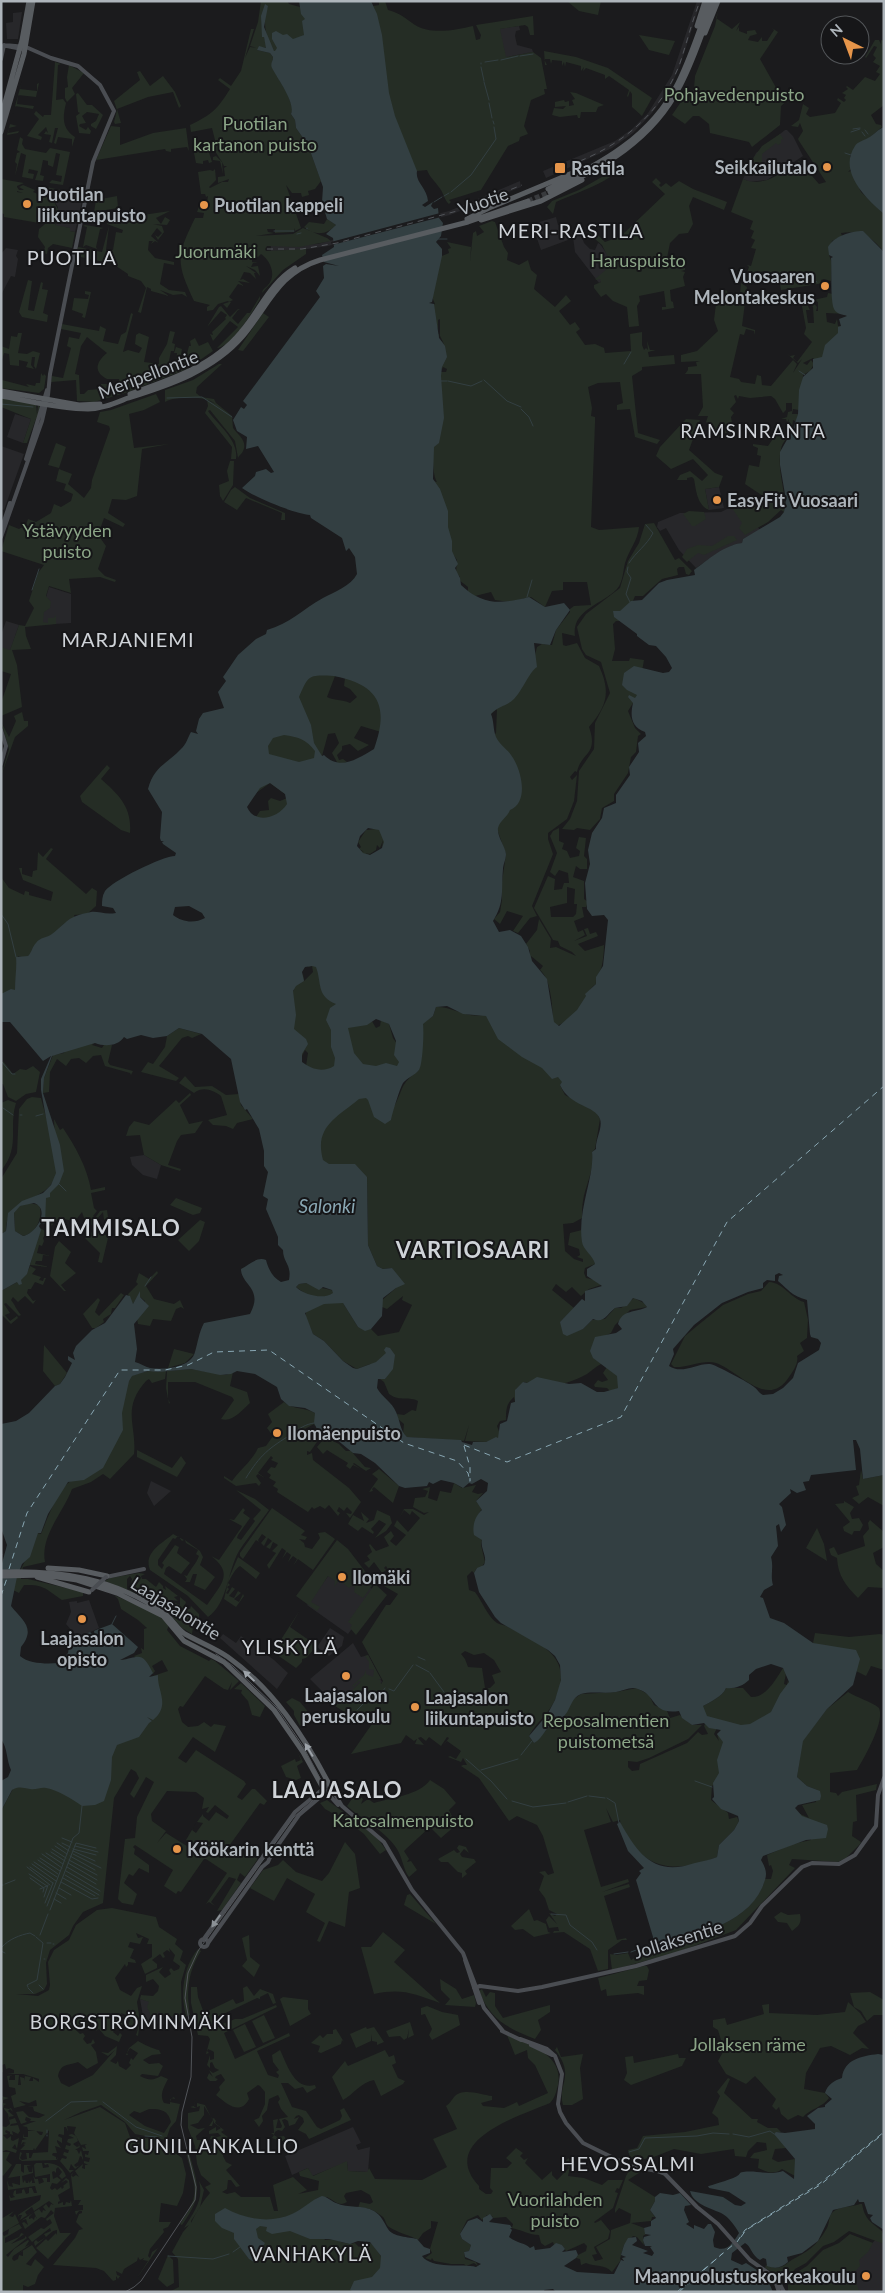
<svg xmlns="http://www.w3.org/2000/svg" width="885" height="2293" viewBox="0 0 885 2293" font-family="Lato,sans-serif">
<rect width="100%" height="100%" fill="#1b1b1d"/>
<path fill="#27272a" d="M697,1H701L680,66L669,90L652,113L633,133L612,148L546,178L543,171L615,141L632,129L648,113L672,75Z
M22,12L18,39H7L6,23L13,22V13Z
M519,26L520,30L516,31L515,36L517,45L532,49L533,52L491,60L485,31Z
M785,130H787L793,136L803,156L767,180L750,182L743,179L756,153Z
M520,181L521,187L450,215L328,246L301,250L271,251V246L317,244L449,211Z
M60,190L81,194L83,196L75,232L70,231V228L55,226L58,207L48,192Z
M556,217L558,225L563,224L568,240L541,250L533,227L536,223Z
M581,234L584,243L590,249L595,250L598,243L600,244L607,254L613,272L599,283L575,252L573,237Z
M6,248L18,250L16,256L18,259L15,277L11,276L1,295V254Z
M15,414L31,419L23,443L7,437Z
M1,446L24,454L4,510L1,509Z
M719,487L724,508L709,510L705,489Z
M739,503L760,530L743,539L742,543L731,546L715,555L696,568L679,550L666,528L660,531L657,527L658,522L680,513L721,512Z
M49,587L71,594V623L38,625Z
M6,621L19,625L6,662L1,661V635Z
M144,1155L161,1165L157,1179L143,1175L132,1165L130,1157Z
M151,1481L171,1491L154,1506L147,1493Z
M337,1564L378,1593L348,1634L307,1605Z
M89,1600L99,1628L78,1638L66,1624L71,1612L69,1602L77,1601V1603Z
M330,1628L344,1637L342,1646L329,1656L317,1647Z
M223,1634L236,1643L241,1636L274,1660L288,1673L277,1689L220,1638Z
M353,1643L361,1657L368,1655L382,1682L374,1693L361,1686L345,1703L335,1704L310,1679Z
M140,1999L151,2002L176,2015V2021L168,2025L144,2022Z
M353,2127L361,2143L356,2145L358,2150L370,2147L368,2172L348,2171L347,2162L312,2176L308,2168L292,2175L285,2156Z
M884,2232V2292H843L854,2260Z"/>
<path fill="#252d25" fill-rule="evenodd" d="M261,1H287L289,4L300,7L312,28L278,58C267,40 261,26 268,6C257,21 263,31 267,48L261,47L257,50L270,53L273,57L272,67L287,93L293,109L291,114L295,120L296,128L308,145L321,181L315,189L308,191L309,195L302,197L301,193H292L286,185L301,228L295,231L294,228V232L275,233V229H267L268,232L274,233L256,236L293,234L303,228L327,238L331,241L299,247L267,246L265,249L266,251L306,249V254L283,270L262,293C263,288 266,288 268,285C277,275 270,260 261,254L258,257L252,255V262L258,263H253L251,267L258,266L260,276L255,270L246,266L256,273H254L256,279L250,273L244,272L240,280L243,279L250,283L238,281L244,286L238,284L229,297L233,300L229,302H231L227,308L223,304L229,302L228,301L218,304L213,310L207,311V307L210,305L194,301C176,262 176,257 195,218H203L204,213L197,212L201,201H203L202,206H206V210L208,196L206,197L205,194H201L198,172L210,170L213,171L215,169L216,180L209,187L210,188L222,182H228L229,179L218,183V177L225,176L224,168L227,166H224L222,162L223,174L220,161L213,160V157L216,156L222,162L213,148L208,149L212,162L209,163L208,160L203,161V164L196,163L193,148L216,144L212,128L191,132L190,125C211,115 217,110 230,89L218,80L220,78L231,86L241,71L251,29H254L245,58L250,47L257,48L250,46L258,22Z
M379,1H385L388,10C400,13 405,18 415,25C431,35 456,30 473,26L476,40L480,39L481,35L476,25L533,16L534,35H530L528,27L525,25L500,29L506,57L533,52L541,58L547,89H544L545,94L531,100L524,126L528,134L520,137L519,141L508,146L481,190L449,200L451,202L449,204C445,201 444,195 441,190C436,182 430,178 427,170L417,171L414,173L408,165L366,18L375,10L373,6L379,5Z
M567,1H601L598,15L579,11Z
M718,12L716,18L732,29L740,22L736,31L739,27V31L747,34V31L755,30L757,34L750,36L748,40L758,42L762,37V41H767L774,30L772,28L778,32L760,59L779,93L788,100L781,106L780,125L752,147L749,142L710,133L709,124L699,116H693L685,124L672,115L685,96H689L694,89L695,76L715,26Z
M639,35L675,41L669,55L649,50Z
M875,40H879L881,44V40L884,41V105L871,115L876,124L881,125L882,127L850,155L852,168L848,172L851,171L861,192L884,214V252C871,236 861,230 841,233L842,236L832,241L829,255L832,263L831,281L824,279L821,280L822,283L818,284L781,290L779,277L765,271L753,273L751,283H746L744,281L749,267L747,265L751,266L756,249L751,248L755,240L751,238L754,231L750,229L753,221L731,212L743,179C764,189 783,171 799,161L819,184L826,182L799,141L798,139L803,131L800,123L798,127L791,126L799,120L803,104L809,108L806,114L810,117L835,113L841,103L837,100L838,98L844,102L846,100L844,98L846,95L842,93L848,89L846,87L847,86L853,90L865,77L875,81L880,74L876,72L880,66L873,62L876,58L873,55L877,47L874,46L866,58L865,57Z
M544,51L576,57L608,68L652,98L643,114L642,116L632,107V94L630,91L628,97L627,96L629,90L609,76L605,79V75L586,68L583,71L584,67L581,71V66L566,62L565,67L564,62L562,66V61L552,60L551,64L550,59H544L547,65H545Z
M55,62L61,64L58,65L56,100L63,99L66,103C63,116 61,128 75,137L72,147V139L58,137L56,144L54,143L58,128H55L52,143L49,142L51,135L44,134L46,131L48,133L46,127L38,135L42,137L41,140L27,136L39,119L34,114L36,111L43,117L44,115H51Z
M69,65L84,73L72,88L75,94L67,102L65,98V88L68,87L67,77Z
M140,71L150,86L163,76L175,92L181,106L179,108L173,92L148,97L117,109L121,123L115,124L114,122L117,110L114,101L140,80L137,72Z
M22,81L20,89L37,91V84L39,83L36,97L18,95L17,104L34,106L33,109L15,106L10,124L17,126L9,128L8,133L19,131L18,133L7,135Z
M570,92L576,93L604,105L598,107L596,112H581L580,118H578L577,115L560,117L552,115L554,108L563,109L566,106L555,107V102L564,100L565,102L569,101V106L574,105L572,100L575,99Z
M78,93L87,105H92L103,115L96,129L91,126V124L96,121L99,114L87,112L82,116L86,123L80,124L79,126L86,130L88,127L91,131L90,134L79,133L76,116L80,113L78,112L76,94Z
M111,126L120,127V145L153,133L186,128L189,151L187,147L171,149V152L166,151L165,149L96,160Z
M780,134L784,140L781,139V143L778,145L776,143L762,154V163L757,166L749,164L762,146Z
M20,137L23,139L22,144L25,149L46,153L50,148L70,152L63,185L49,183L52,180L61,182L62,176L56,175L60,154L56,153L53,167L48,165V161L43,160L40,175L44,176L43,181L35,180L38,171L29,169L28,173L34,174L33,179L22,177L26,155L21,153L15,176L17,164L15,162L17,153L20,152L17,150Z
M623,165C616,180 573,194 556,202L553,214L547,207L552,201L579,190Z
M656,178L661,183L659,185L661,187L666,183L671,187L679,181L693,189L727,202L724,210L693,197L689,206L693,224L688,233L679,234L670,243L666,263L668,266L685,268V270L681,271L685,272L683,277L685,286L670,290L671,301L673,302L674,308L662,310V307H666L664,291L639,296L640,301L637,306L639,326L629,327L627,307L613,301L606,294L601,297L594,288V285L601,282L600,279L597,280L595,279L608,268L606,262L609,259L602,245L588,233L592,229L605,242L621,236L665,194L652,182Z
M1,179L24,183L17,186V192L23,193L17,191V187L19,190H24L19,187L23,185L35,190L33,192L45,197L46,187L61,190L60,194H57L53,200L59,211L55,225L70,228V231L75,232L72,248L53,244L48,248L47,254L43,253L45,247L38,237L39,229L45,224L4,217V214L1,213Z
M117,196L118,208L94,212L96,200Z
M170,211L156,218L161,224L165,217L170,220L167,225L153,224L162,226L164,232L158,240L155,235L158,237L162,233L157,228L151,236L159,243L155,241L151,244L153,241H149L148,250L155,258L174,262V265L164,263L160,284L169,290L185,292L187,297L182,294L173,295L160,290L169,296L151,291V289L147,287L141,313L138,312L146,288L141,281L128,276V274L113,264L76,256L78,247L102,252L109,226L106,250H113L116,232L122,233L123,230L107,224L108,220L121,219L123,222L122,218Z
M327,219L336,225C327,235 315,236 304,227L309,222L324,224Z
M492,221L495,222L504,247L508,253L507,260L519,265L528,260L531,270L537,275L534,289L555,307L566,295L571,301L559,311L570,325L575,322L580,329L576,332L585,345L595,344L604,348L605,353L631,351L630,334L642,332V345L644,350L646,348L648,350L647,341L650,350H656L648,352L649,357L674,355L675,364L642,367V370L632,376L638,433L660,440L657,444L635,437L630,409L617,410V405L623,403L620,382L598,383L588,387L592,408L591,416L595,417V423L591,527L599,530L639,527C638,540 629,550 625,563C623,571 623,582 617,589C603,604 571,610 575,636L562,633L563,645L566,646L577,643L585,658L599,666C611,692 607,706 589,727C599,755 581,752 577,772L575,771L570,777L572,780L577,775L574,801L567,819L548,833V839L553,854L532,906L537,916L530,918L518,933L513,931L523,916L507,911L500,924L494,919L500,912L502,900V882L506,854L498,832L494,735L496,733L497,709L491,714L533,647L535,655L537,647L542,644L552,645L556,630L570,612V609L574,606L591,605L587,582H563V590L552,591L545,607L531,597L509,602L495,600L491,592L475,596L468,592V587L459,580L460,577L456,572L457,560L452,553V547L433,481L437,482C427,466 438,396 440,372H446L447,369L443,367L442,369L436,335L439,334V338L444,344L440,336V319L438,320V330L431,305L435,304L432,297L442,249V256L449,253L448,249L451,248L447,242L471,247L470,262L473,233L476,231L477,236L484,232L479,226Z
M85,225L104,228L100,229L96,247L97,249L86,245L83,247L87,227L83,226Z
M28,280L32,281L28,310L34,311L41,282L43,283L42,289L48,290L43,313L48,315L47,322L22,317L19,312Z
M741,283L747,287L742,326L755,330V335L754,331L746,329L744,335L740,334L730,377L739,379L741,382L755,384L757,375L761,376L762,385L771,386L793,360L797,364L793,373L802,359L798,363L786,353L790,356L795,355L793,358L797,362L812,342L804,334L806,328L801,301L805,300L810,310H806L808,323H814L813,307L807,300H811L817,307L816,311H818V302L813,300L827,297L828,293L833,294L847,314L826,313L827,322L835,324L837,319L838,326H846L820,364L813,358L803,363L807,365L811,360L814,364L810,371L803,375C803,383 800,401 799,410L793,409L792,414H798L797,422L793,420L792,428L788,425L789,419L787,422L786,419H781L787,417L788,412L792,411V403H786V410L783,413L775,399L771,396L750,398L739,396L738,399L736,395L734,396L736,402L730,409L734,413L731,417L733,429L719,437L712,435L710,439L704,438L702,433L704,427L706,437L711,431L709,424L706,422L708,416H698L703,407L701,374H685L688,370V367L697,366L696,362L700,361L681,362V355L697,351L718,331L714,320L717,296L721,295V291L726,290L731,297L740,294Z
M85,291L91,292L85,318L82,317L83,314L72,310L74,298L88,299L89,295L85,294Z
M260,296V299C253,311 232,347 217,348L238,327L230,321L213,341L210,334L213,335L212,332L226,319L225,318L227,315L221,311L207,327L219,307L221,306L230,317L238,309L240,310H238L232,318L238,324L247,313H250Z
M131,313L133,314L123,352L128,350L139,353L142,348L135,344L136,335L139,333L149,337L144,362L159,364V358L167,344L170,331L175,332L172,343L175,344L174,351H171L168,366L177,362L176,361L177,353H174L176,347L182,349L180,360L185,362L189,346H191L190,341L195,338L199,346L208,342L213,351L187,369L125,393L94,402L77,401L76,380L51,382L52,376L63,378L71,348L67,346L69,337L79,339L81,333L61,329L62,324L99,331L100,326L106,329L103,341L118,344L121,335L126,332ZM87,337L107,353C96,362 93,372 107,379H119L120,387H109L108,384H101V389L88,390L84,394H80L79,375L75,374L81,346Z
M263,313L269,317L243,351L238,350Z
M18,333H22L18,353L27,354L33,351L40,353L36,369L34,366L35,357H32L31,365L34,369L26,367L28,362L19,360V366L10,365L9,354L4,353L1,363V346L9,349L11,336L17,337Z
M219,364H222L197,387L196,393L201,397L214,399L216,403L232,416L233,428C238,435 248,441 243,451C242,454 239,455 238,458L235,441L210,410L208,411C218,425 239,440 236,459H231L232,447L205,413L208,406L207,400L216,404C205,396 179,395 165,402V390L193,380Z
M41,373L43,376L44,374L46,376L44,389L39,393L1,388V377L2,380L29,387L26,384L35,386L36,383H40Z
M156,394L160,402L144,410L129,414L134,448L169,444L142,449L137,496L126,500L112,499L108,513L125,524L123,527L104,518L98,535L106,546L98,569L105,576L116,580L115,582L100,577L69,579L71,593L49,586L46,596L51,602L50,608L44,612L43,622L48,623V618H54L56,615V624L25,627L26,636L31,649L12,650L17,665L22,707L1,716V703L11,674L1,671V647L10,650L19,625L25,626L34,608L29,601L38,573L44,565L1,551L9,525L19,529L26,525L28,519L36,522L51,513L54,504L61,507L71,501L73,494L64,490L66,484L56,481L59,469L72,474L68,484L84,498L91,488L92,480L110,429L109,426L97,422L100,412L111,410Z
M1,397L36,404L37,415L38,405L40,407L30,443L37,416L27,443H23L31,419L1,407Z
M686,419L700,420L689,450L715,473L723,476L719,487L705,489L709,510C697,505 696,490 694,479L692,477L687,478V480H677L680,475L690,471L702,481L708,475L693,459L671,469L656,456L660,447Z
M777,433L788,436C786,440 782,443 781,449C776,470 787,491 784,512L781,510L768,522L745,535L739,528L742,523L732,508L739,503L743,505L746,501L756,507L763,496L745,484L749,465L759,467L761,456L757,455L758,448L753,446V444L768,446Z
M56,443L66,447L59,468L48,465Z
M230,461H234L233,485L223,501L220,496L219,485L229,481L227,471Z
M235,487L250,498L285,513V520H281L282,513L246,498L237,510L224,502L231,490Z
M689,511L704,512L706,519L695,526H692L683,514Z
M654,523L675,560L679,558L692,571L689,575L686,574L684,567H679L677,569L678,575L662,579L643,596H635L633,601L622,610L620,621H616L613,624L615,649L612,661H629L630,658L644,660L638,695L628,711L635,728L641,734L638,736L636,752L631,757L628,773L614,794V801L602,808L600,819L590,830L577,828L574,830L562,829L570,819L577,801L579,771L594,749L595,723L610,693L601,662L586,655L582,649L577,627L586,614L620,588L628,561L639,543L645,524Z
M728,536H734L737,540L704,555L698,553L687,562L682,557L687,549L698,545L712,546Z
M316,666L376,689L384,716L381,732L361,726L354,738L369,745L358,751L350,744L342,746V750L337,755L339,760L343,759L347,762L338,764L332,753L339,743L335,733L328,734L322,756L285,794L270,783L256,793L244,765L267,742L291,698ZM335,676L345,678L344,686L350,689L357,697L350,703C342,699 334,701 327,697Z
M22,712L24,721H28V726L15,737L1,776L9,749L1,722L9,737L16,721L14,716Z
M107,765L110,768L101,779C119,795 132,807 130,833L121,830L82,802L80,796Z
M292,796L263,854L255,857L249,856L248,852C251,849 255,847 259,847L260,850L264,849V843H259L253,815L256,817L260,811L269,810L268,801L271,798L280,801Z
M371,827L398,835L382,848L383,840L380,848L377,845L376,850L370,854L365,853L370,855L379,851L376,869L358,850L364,852L359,849L361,847L358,842L366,830L375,829Z
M559,828V841L564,843L562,849L567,851L570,858L579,856L580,851L576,848L579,837L586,838L584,856L587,859V869H580L576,866L573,877L584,881V899L588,902L586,907H582L584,917L574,921L578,932L583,930L585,935L574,941L587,936L584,929L588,928L590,934L596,932L598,936L578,944L585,951L604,945C604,951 603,961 602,965C601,972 595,976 596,984C587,990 589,995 585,1003C580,1012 561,1026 553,1027C553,1012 552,980 540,970L543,966L531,956L532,962H530V951L526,944L537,930L539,919L551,939L550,948L556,947L576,956L572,952L560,946L558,941L553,940L534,908L548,876L555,879L554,890L562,889L564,883H569L568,873L559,870L555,876L550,872L557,853L550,836L553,831ZM567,887L575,889L574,904H577L576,914L573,917H551L550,907L567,903Z
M51,848L53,849L46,859L86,894L92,888L97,891L96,906L87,914L74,915L75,918L28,956L25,958L18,956L15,990L1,1019V877L9,888L24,895L25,891L29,892V895L51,901L53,892L23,880L19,868H22V874L32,877L33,871L37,870L38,852L43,857Z
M312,959L370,1018L376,1028L380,1026L381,1020L389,1024L393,1038L400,1048L402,1080L392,1110C404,1091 398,1085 419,1070L423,1023L433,1016L436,1007C452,1006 469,1020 485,1014L509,1047L558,1066L563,1082L560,1085L565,1095L596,1112L600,1119L595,1149L592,1152C596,1166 585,1186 583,1201C582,1207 582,1212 582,1218L573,1223L563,1224L565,1251L574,1259L583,1262V1259L577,1257L580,1255L579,1249L568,1245L570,1233L582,1230V1242L594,1258L595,1264L585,1268L584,1273L586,1278L595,1280L601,1285L589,1289L581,1296L572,1287L566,1292L556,1284L552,1290L574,1308L560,1322L573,1332L583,1329L592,1320L605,1319L615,1308H621L634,1298L644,1303L647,1307L630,1310L615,1325L611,1333L602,1337L594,1358L603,1363C596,1366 593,1370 587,1374C568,1385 545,1389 524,1382L516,1389L524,1404L512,1403L515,1402L514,1397C506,1404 506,1410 506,1420L500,1421L497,1426L500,1434L498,1438L486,1442L465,1441L469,1425L464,1441L407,1437L403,1434L404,1424L398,1419L397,1414L404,1415L412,1410L416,1411L418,1401C410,1396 400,1402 389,1394L384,1382L380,1379H385L387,1375L370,1364L357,1369L343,1361L324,1341L313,1334L306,1318V1294L296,1287L299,1284L306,1283C317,1289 326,1287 339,1293L343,1303L358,1327L371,1329L378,1336L399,1332L412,1305L402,1300L403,1296L387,1309L382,1307L381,1301L396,1288L392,1268L383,1269L377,1266L368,1245L367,1177L320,1162L318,1074L306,1066L308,1053L305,1050L302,1056H299L287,997L294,990L293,988L303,974L304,981L313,972L312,966L308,967Z
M179,1028L201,1034L192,1038L188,1036L182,1038L159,1066L179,1078L176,1081L141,1072L148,1062L153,1064L165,1047L167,1036Z
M94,1043L92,1045L102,1048L104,1045H112L108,1062L110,1065L133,1071L131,1075L130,1073L105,1066L101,1055L93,1056L86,1063L79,1058L71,1059L66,1066L57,1059L50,1072L49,1092L43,1093L44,1078L53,1055L64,1053L68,1047Z
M3,1061L13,1074L20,1069L26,1070L33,1066L40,1072L36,1092L26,1094L16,1101L8,1097L3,1084H1Z
M185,1076L195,1087L212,1086L226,1095L239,1094L241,1105L253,1119L237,1123L233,1129L226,1126L213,1125L208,1120L227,1115L221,1096C213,1090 203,1086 194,1093L179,1083Z
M190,1093L191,1095L180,1105L189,1124L203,1121L195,1133L181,1135L177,1141L168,1165L181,1169L180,1171L161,1165L144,1155L140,1135L126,1136L129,1127L134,1121L149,1125L176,1100L179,1103Z
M32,1097L41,1098C45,1115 60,1158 56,1174C48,1205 7,1192 6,1231L1,1234V1179L17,1153L19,1109L27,1099Z
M8,1100L16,1103C8,1129 21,1146 1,1171V1103Z
M54,1119L60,1130L63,1128C75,1146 87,1167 91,1190L105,1187V1190L91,1193L94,1208L97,1211L93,1216L95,1218L100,1211L107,1210L108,1217L104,1220L103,1212L88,1229L82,1212L75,1221L78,1232L76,1233L73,1221L59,1218L48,1229L47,1224L45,1225L44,1200L57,1183Z
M176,1198L202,1208L200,1213L193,1215L170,1205Z
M29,1203L39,1205C44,1217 36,1234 23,1236L15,1231L14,1213L19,1206Z
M200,1220L205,1222L199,1241L189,1251L178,1240Z
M40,1228L47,1232L43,1238L44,1241L42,1246L39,1245L37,1253L51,1256L43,1255L42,1261H36L35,1264L50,1267L30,1265Z
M101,1230L108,1238L102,1263L98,1262L100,1253L85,1238V1234Z
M59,1241L71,1252L65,1263L76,1273L61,1285L66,1291H64L50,1276L55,1247Z
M30,1266L36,1269L32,1274L41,1277L39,1280L43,1281L44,1278H46L43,1285L35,1282L31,1289H28L27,1293L33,1301L36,1300L33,1304L25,1296L18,1302L13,1297L11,1300C15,1305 16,1309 21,1315L19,1316L6,1303L4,1304L10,1313L5,1315L10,1321L17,1316L18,1318L11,1324L1,1314V1291C13,1284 25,1280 30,1266Z
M157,1271L158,1273L146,1286L154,1299L174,1304L180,1300L184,1309L181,1307L176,1309L171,1321L153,1319L150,1326L138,1324L137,1319L144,1310L145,1301L140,1297V1292L133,1304L132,1303L128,1294L138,1284L136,1282L139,1273L149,1279Z
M769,1282C784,1283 790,1298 804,1302L808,1320L807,1338L800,1343L804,1351L797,1356C799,1363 793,1371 789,1377C768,1410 739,1371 716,1363C704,1359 688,1368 674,1367L671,1364L685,1336L697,1326L723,1305L748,1294L761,1291Z
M121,1293L124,1295L115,1308H112L111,1314L103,1319L104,1322L96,1328H92L83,1314L98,1298L100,1300L95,1312L99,1316Z
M44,1345L67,1373L60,1384L55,1386L43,1371Z
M174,1349L194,1354L185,1363L168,1368Z
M607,1367L618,1376V1388L610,1391L607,1388L595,1387L594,1385L598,1380L602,1382L608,1380L603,1373Z
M191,1369L226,1375L233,1372L230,1386L247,1392L250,1403C242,1410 232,1423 221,1419L234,1400L232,1397L195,1382H168V1401L170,1402L169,1404L166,1388L167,1371Z
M148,1371H166L165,1379L152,1383L149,1379L146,1381C121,1409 137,1425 134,1454L110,1479L103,1474L91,1482L72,1489C63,1513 40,1536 45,1562L23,1567L21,1579H28L83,1592V1596L62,1600C46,1589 44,1584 24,1585L19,1593L13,1590L12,1600L9,1591C20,1572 29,1554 37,1533L41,1534C47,1520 58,1488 71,1481L123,1378Z
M284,1402C293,1410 305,1407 315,1413L317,1421L315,1426L314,1424L301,1431L302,1436L312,1431L339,1444L346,1451H351L365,1467L371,1468L366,1471L354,1463L353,1464L361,1469L353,1465L350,1469L346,1466L348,1463L327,1450L323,1454L317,1447L322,1441L319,1439L310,1452L307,1451V1455L312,1453L313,1460L349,1488L361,1502L350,1518L346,1513L351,1514L352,1512L347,1507L344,1511L339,1507L337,1511L340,1513L338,1516L329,1505L325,1509L320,1506L314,1509L312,1507L308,1512L277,1492L278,1489L273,1486L276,1482L269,1478L271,1475L267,1472L271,1467L275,1468L278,1463L271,1460L273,1458L271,1456L258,1473L265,1478L258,1474L256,1476L261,1483L259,1486L256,1483L236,1486L224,1478V1476L232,1481C241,1469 252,1461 258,1448L266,1446L273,1436L267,1428L272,1422L268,1414Z
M137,1450L172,1468L181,1456L186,1463L177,1477L137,1457Z
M379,1469L399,1486L393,1503L374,1487L372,1489L373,1491L369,1492L378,1479L372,1474Z
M861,1470L863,1479L884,1475V1506L868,1497L859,1504L852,1498L859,1495L856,1486L859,1485Z
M454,1483L462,1488L476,1485L472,1492L478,1494L483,1493L476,1501L482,1509C474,1518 474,1532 482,1540L481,1545L485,1562L481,1568H477L474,1573L472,1571L467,1576L469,1590L475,1592C482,1601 488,1617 497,1623C501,1625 505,1625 508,1627C542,1644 576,1658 554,1702C547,1715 536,1723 529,1736L534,1743L549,1727L564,1717L571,1701L581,1694L616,1692L637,1688L649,1695L654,1705L667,1711L670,1718L680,1715L692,1725H702L688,1739L649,1758L637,1762L628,1761V1767L632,1771L639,1770L640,1764L687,1743L698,1732L702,1735L708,1734L704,1726L705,1724L717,1728L714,1734L719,1741L717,1734L721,1731L719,1729H723C723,1746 728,1775 712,1786L711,1800L728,1813L729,1819L737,1817L739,1821L734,1830L719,1845L717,1857C686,1870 650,1874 630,1840C626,1834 620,1826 620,1820L613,1822L606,1808L611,1822L584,1830L601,1887L628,1879L629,1882L602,1892L629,1884L630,1887L604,1896L617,1940L626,1938L627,1940H622L608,1950V1969L598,1971L590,1949L564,1932L553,1933L554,1931H559L558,1927L549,1928L546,1920L549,1916L557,1924L549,1913L555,1916L557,1914L549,1910L545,1898L539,1890L544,1876L539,1872L545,1871L548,1875L554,1873L543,1836L537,1825L517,1816L509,1821L479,1778L461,1766L463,1765H467L463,1758L461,1762L448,1757L450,1756L456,1759L461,1751L447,1741L442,1747L449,1738L447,1737L441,1746L429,1737L426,1741L421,1737L418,1738L424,1745L415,1744L417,1739L414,1741L406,1735L401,1743L351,1754L372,1724L359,1715L356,1719L335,1706L346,1693L348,1700L353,1695V1689L361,1682L359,1681L353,1687L352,1686L364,1675L366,1670V1674L373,1677L374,1670L369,1669V1662L365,1656L368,1655L381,1679L377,1680H380L381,1684L383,1681L362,1642L386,1605H390L398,1594L384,1586L391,1575L386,1566L384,1568L386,1570L382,1573L374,1562L369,1568L364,1563L370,1560L367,1556L372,1552L369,1545L370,1544L376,1551L389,1546L384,1537L391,1531L394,1536L390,1541L396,1546L406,1535L394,1526L397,1520L408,1532L420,1518L412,1511L410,1515L404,1510L400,1517L404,1509H413L424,1515L429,1512L424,1513L413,1507L415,1498L425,1497L428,1491L422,1489L430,1487L428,1498L437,1501L440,1491L451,1493ZM465,1651L474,1655L484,1653L494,1660L501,1672L492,1675L495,1683L490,1688H485L482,1668L468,1667L465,1659L461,1654Z
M236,1490L255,1499L269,1510C259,1524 248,1537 239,1551C227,1572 228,1603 208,1617L188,1596L150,1570C143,1552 163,1543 173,1534L184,1540L182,1541L178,1536L175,1539L173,1538L158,1560V1565L162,1569L164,1565L162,1563L175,1545L179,1547L177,1553L190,1563L181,1574L169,1566L166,1568L164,1574L207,1605C220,1585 235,1574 211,1556L219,1560L241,1528L242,1526L229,1519L234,1520L243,1508L245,1510L243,1513L250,1518L238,1535L237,1538L241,1540L255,1521L253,1519L261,1510Z
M844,1501L854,1507L850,1513L852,1519L859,1518L863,1525L860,1531H854L852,1535L844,1531L843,1527L850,1522L835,1504L844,1503Z
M272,1508L305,1531L301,1535L307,1537L305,1540L299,1539L304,1543L305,1547L312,1549L320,1538L318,1533L325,1532L335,1539L313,1570L298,1559L293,1566L297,1559L293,1556L288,1562L291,1555L287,1552L282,1559L286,1551L282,1548L269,1569L267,1565L276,1553L272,1551L278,1545L273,1542L270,1549L266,1547L272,1541L268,1538L264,1546L261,1543L266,1537L262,1534L258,1540L259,1542L256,1540L243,1559L240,1556V1553Z
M377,1510L390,1516L392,1523L386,1531L375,1538L386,1524L379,1520L371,1529L374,1532L373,1534L362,1527L358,1531L348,1524L353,1515L364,1521L361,1512L369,1519L366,1523L374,1520Z
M870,1520L884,1532V1547L873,1553L876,1564L884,1571V1588L868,1587L858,1598C846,1586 838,1576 837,1558L831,1555L829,1549L834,1547L838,1555L865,1546L863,1536L869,1529L868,1523Z
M817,1528L824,1544L827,1561L806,1548Z
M185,1540L200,1551L203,1557L200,1565L215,1577L205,1590L194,1585L197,1574H193L190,1582H185L187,1579L184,1575L187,1576C191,1568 196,1564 199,1556L196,1554L198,1550L186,1543Z
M337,1540L348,1549L374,1583L363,1598L354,1592L355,1587L351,1586L349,1588L339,1580L334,1587L335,1581L328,1576L311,1602L320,1607L317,1611L296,1596Z
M238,1557L260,1573L256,1579L240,1566C235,1569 231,1577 228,1583L230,1585L227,1587L229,1589L226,1593L228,1594L232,1587L235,1589L229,1596L234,1598L238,1591L241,1593L234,1599L239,1602L243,1594L244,1596L236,1607L224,1599L229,1578Z
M139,1573L145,1574L141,1576L142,1579H146L156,1587L159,1582L163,1586V1588L166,1590L165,1586L178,1596L174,1597L178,1601L172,1600L169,1602L170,1604L173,1602L180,1605V1597L186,1602L184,1608L190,1609L191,1606L199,1614V1619L193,1627L192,1634L182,1628L170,1614L129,1591L132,1579L130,1576L127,1579V1590L105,1581L110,1578Z
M375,1584L387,1595L356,1635L350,1628L352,1625L348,1622Z
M114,1595C133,1604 154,1609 169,1625L167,1630L180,1646L209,1661L211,1659L215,1661L239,1681L230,1690L232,1682L228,1690L224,1689L205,1676L183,1707L180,1706L178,1709L182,1722L188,1727L198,1726L204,1722L211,1727L214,1724L226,1726L215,1752L193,1737L178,1758L186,1763L196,1750L244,1781L246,1784L237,1797L242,1800L252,1789H255L267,1801L264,1805L260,1803L229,1846L232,1850C215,1850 200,1851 186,1840L196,1823L192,1830L196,1833L203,1823L197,1822L203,1814V1816L209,1821L216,1812L227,1819L229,1816L215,1805L208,1813L206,1812L209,1807L202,1809L204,1798L196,1792L167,1791L151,1814L152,1821L166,1831L157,1843L166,1833L198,1853L212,1856L243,1854L246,1858L252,1854L257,1857V1860L245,1877L240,1873L237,1880L241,1883L222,1910L217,1911L236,1879L229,1877L211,1902L215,1906L209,1902L206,1904L227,1873L206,1859H204L181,1892L178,1891L176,1894L164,1886L173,1870L135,1845L133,1847L135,1849L134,1854L149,1865V1873L139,1868L133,1876L129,1874L124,1883L137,1894L133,1905L122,1903L118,1899L125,1839L135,1838L137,1817L154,1782L146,1777L134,1798L130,1794L139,1778L136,1772L131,1769L114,1798L103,1903L83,1912L73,1926L69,1935L50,1950L46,1963L47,1984L44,1990L35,1994H16L38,1996L49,1990L50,1985L48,1962L54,1950L69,1940L76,1925L97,1910L112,1908L156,1917L159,1927L177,1939L175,1944L183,1951L180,1960L186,1965L181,1982L182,2021L172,2024L176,2021V2016H164L158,2011L157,2016H151L147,2007L149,2002L140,1999L141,1995L153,1996L158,1991L159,1986L153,1979L146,1982V1975L163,1967L159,1972L165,1978L171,1974L169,1970L171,1968L174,1971L179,1969L180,1966L173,1961L175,1955L169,1948L170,1952L167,1950L163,1953L165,1957L163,1958L160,1954L152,1960L157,1964V1968L145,1974L141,1964L152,1957V1944H147L149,1939L136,1933L138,1938L143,1937L140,1944L130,1942L128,1947L134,1949L130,1958L135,1960L136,1963L128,1962V1965L126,1967L125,1964L115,1978L120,1990L131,1996L137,1988L142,1986L137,2002L140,2021L138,2036L136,2035L138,2029L134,2025L133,2028L128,2026L130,2020L128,2018H134L121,2013L122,2016L126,2017L121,2028L122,2031L116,2027L113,2032L118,2036L120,2033L122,2035L119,2042L105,2036L99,2029L96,2031L98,2028L97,2026L94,2028L95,2023L93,2025L92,2019L84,2021L89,2026L83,2030L80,2025L73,2027L80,2034L83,2033L85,2036L83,2039L87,2044L91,2043L93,2039L95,2043L91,2045L96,2052L98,2063L87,2069L78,2062C67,2066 61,2063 58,2076L61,2083L69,2087L93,2075L115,2050L108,2056L101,2052L108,2053L117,2046L116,2055L110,2061L116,2064L118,2061L119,2066L126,2070L131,2065L129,2063L131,2058L133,2060L138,2053L130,2048L127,2053L128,2055H126L129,2048L138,2041C143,2044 153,2049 159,2050L161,2054L152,2055L143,2060L149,2064L159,2063L163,2066L158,2076L142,2074L140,2076C148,2080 153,2081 161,2076L168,2079C164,2087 159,2095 164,2103L170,2104V2099L174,2097L175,2099L171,2098L170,2102L180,2104L176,2121L170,2128L166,2140L135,2134L125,2122L101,2105L81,2112L64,2120L100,2107L125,2123L130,2137L157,2139L182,2158L186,2174L183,2193L177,2206L161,2203L159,2222H171L168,2227L163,2229L164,2232L150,2249L148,2256L150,2258L152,2252L158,2248L137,2278L148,2261L143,2260L141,2263L144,2258L140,2260L138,2257L137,2261L124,2269L122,2274L116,2271L117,2275L120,2276L118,2279L116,2276V2280L113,2281L104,2271L96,2268L53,2265L75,2238L79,2230L83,2229L76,2222L79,2214L82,2213V2211H79L76,2215L75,2211L83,2210V2205H78L81,2200H74L71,2176L74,2172L71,2175L73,2177L76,2175L79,2177L75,2171L83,2164L82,2168L85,2169V2165H88L84,2163V2161L89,2162L90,2158L85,2157V2154L88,2155L89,2151H83L82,2147L86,2149L85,2145L87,2144L81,2145L74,2133L76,2127L67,2126L68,2132L66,2127H64V2135L59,2134L58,2136L62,2138V2143L57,2140V2142L61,2148L55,2146L57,2153H53L52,2155L56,2157V2160L58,2157L57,2160L22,2161L19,2159L20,2152L22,2153L20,2158L22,2160L27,2159L26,2153H29V2158H31L33,2153L48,2152L49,2130L35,2150L34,2148L33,2150H20L25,2145L23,2144L26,2143L23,2142L21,2145L22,2140L27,2139L23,2138L24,2133V2137H28V2131H36L40,2135H42L43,2132L28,2130L27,2127L22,2126L36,2121H30L31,2119L26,2117L25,2120L27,2122L21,2124L16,2112L23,2111L29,2117L39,2118L45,2115L34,2111L33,2107H27L37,2106L36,2100L29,2103L19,2101L26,2105L14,2108L11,2096L16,2094L15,2088L9,2087L7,2076L13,2075L10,2076L9,2080H15V2075H19L18,2085H21L20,2077L24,2078V2081L25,2076L31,2077L29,2081H33V2078L39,2082V2079L23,2074H7L14,2073V2070L9,2068L6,2069L5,2064L2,2065L3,2072H1V1811L14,1787L107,1753L146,1718L152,1721L147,1717L153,1676L168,1671L162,1660L152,1666L155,1671L153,1674L134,1656L142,1653L141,1648L144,1650V1629L147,1628L138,1620L121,1609L118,1599ZM149,2109C161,2109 168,2110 171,2122L164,2133L145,2126L129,2115L134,2111L140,2113Z
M300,1610L290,1627L316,1645L312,1644L315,1648L306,1658L302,1659V1662L296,1668L273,1652Z
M815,1633L849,1637L880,1634L884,1635V1670L871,1666L866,1676L856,1671L831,1650L813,1643Z
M783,1668L786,1673L784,1684L787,1685L788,1680L790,1688L786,1694L782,1693L786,1703L782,1705L783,1708C778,1715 773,1723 763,1724V1720H761L759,1723L762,1727L751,1729L752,1732L748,1731L747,1735L745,1734L742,1736L737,1733L736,1726C723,1720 715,1718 701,1720L696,1716L702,1704L703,1706C710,1702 723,1696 726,1688H743L751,1697C766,1698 776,1679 783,1668Z
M241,1683L265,1706L260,1717L252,1715L248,1701L241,1693L242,1690L234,1689Z
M848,1692C857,1698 871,1701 879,1708C885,1722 865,1756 857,1770L830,1773V1792L836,1793L838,1796L842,1792L877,1784L876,1790L856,1795L857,1821L853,1822L852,1836L861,1842L860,1844L846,1858L838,1862L792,1859L789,1865L795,1868L736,1930L678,1952L612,1970L610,1954L616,1955L628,1953L631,1960L651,1948L653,1945C694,1935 751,1926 765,1879H771L773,1871L771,1865L769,1866L767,1855L793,1844L811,1840L807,1820L796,1812L809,1818L802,1805L816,1802L817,1790L807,1786L797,1777L802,1741L827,1709Z
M292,1698L300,1702L315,1720L300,1726L294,1715V1711L286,1702Z
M298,1753L303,1762L297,1766L301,1778L296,1780L286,1777L281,1766L295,1759L296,1762L301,1760Z
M430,1780L444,1789L456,1803L449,1810L456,1825L441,1838L430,1827L407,1848L404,1851L409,1859L407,1862L411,1861L417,1870L409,1877C403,1869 403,1859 397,1849C385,1830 362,1820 347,1806L356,1793L363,1799L361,1804L368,1799L374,1803C390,1798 420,1795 430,1780Z
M327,1800L376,1836L386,1850L380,1854L364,1834L347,1821L325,1809L320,1803Z
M345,1842L355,1854L360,1888L349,1892L345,1927L329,1921L320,1942L317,1941L325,1923L306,1912L315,1894L287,1878L274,1901L250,1888L263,1870L278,1865L283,1860L296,1872L322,1881L329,1873Z
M459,1845L466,1847L469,1853L464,1849L460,1854L462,1857L474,1859L476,1862L465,1871L467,1874L462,1878V1873L458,1872L448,1862H441L438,1859L454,1850L457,1853L460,1852L457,1848Z
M410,1894L436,1924L404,1905L407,1895Z
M529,1909L534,1921L537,1920L546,1924L548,1932L551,1933L534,1937L523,1929L515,1930L511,1926Z
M781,1912L788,1915L800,1914C802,1923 799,1926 792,1931L787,1923L778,1922L774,1917Z
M383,1932L405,1950L394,1962L440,2003C414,1994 403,1988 374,1994L361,1947H371Z
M249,1935L250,1957L260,1965L254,1977L242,1966L247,1960L242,1938Z
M198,1949L201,1951C188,1971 186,1992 190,2015L186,2016C180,1994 183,1967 198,1949Z
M644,1966H647L649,1970L647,1980L639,1981L637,1986H644V1995L638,1993L607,1996L606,1989L601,1991L598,1978Z
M440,1979L456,1989L462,1999L474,1995L476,2003L475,2007L445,2005L450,1999L441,1990Z
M247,1986L254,1996L260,1989L273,1994L276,2003L273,2004L268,1993L260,1997V1999L257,1998L217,2017L220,2025L235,2019H242L276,2005L277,2007L224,2033L235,2059L289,2033L290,2036L257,2051L268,2075L278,2078L279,2075L276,2072L279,2070L273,2062L272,2055L280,2050C288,2066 294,2090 315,2085L316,2088L307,2093L303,2087L295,2089L288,2083H281L292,2107L306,2111L317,2127L321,2129L340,2120L342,2116L340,2110L344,2108L351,2120L309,2139L306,2134L298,2130L304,2122L303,2118L299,2115L296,2116L294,2119L299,2117L295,2124L289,2126L288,2121L285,2119L282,2120L285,2127L282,2131L278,2130L275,2132L274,2135L277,2137L284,2136L287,2141H279L272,2138L274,2135L271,2133H274L273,2120L278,2119L276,2128H281L282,2126L279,2119L288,2117L281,2109L278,2102L280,2099L278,2095L269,2099L267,2110L262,2116L263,2121L259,2127L254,2120L259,2118L265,2104V2092L260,2086L258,2085L247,2093L249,2099C240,2116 227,2104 216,2095L220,2090L219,2087L225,2080L221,2074L216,2076L215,2078L218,2079L216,2081H210L207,2078L209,2073L213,2077L209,2070L213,2073L219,2070L215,2068L212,2062L210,2063V2068L207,2065L210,2055V2060L214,2059V2052L209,2049L212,2051L208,2049L207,2051L209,2053L206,2054L210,2039L208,2036L198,2035L191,2003V1987H197L198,1997L204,2013L233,1999L236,2004L244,2001L243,1988Z
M482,1989L486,1997L490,1992L495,1993V2006L503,2018L550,2005V2012L538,2020L541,2030L535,2039C507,2028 490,2019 479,1991Z
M870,1992L884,2000V2015H874L867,2021L861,2011L854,2007L850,1993Z
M283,1997L308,2000V2009L311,2014L290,2026L280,1999Z
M848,2002L860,2013L866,2022L858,2026L853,2033L869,2049L862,2048L850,2055L831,2046L820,2048L806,2073L804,2089L825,2093L829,2098C823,2107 810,2109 803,2117L798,2115L788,2120L781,2114L779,2107L776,2110L772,2106L776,2099L755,2076L746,2084L726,2074L718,2061L724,2050L718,2030L713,2027V2020L725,2018L727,2025L764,2014L762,2005L769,2004V2013L817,2015L845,2012Z
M427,2006L442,2012L458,2015L460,2025L432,2040L429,2035L432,2029L425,2014L421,2015V2008Z
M264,2015L275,2038L263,2043L252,2021Z
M410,2022L414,2035L408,2038L409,2029L407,2038L404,2040L400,2036L389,2037L386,2031Z
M245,2024L256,2047L244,2052L233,2030Z
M366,2027L367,2029L374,2027L384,2042L377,2045V2042L372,2041L371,2034V2041L356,2048L350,2034Z
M336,2029L344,2042L342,2040L341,2044L321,2053L318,2052L320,2046L311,2043L320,2035L323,2038L327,2034H333V2030Z
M507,2035C529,2045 564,2054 558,2085C556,2092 555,2098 550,2103C519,2116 437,2141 479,2186V2189L486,2194H491L493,2191L490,2188L491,2168H507L512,2163L506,2158L516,2148L523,2153L520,2156L524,2160L528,2158L525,2163L542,2180L552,2171V2175L557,2180L569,2168L564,2162L569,2158L570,2166L568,2176L584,2178L602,2185L608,2180H623L619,2189L617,2188L615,2192L618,2193L613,2208L594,2222L595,2223L601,2220L610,2231L608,2239L594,2247L597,2254L592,2255L595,2261L603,2259L596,2247L610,2239L611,2230L630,2223L631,2214L619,2208L615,2213V2209L626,2176L630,2169L642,2171L628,2180L655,2197V2201L650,2210L655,2217H652L651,2221L631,2223L644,2228L646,2234L643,2236L644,2245L637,2237L633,2236L624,2245L620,2259L621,2260L612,2272C605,2264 595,2267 586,2263L581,2265L580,2259L576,2258L578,2255L586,2251L587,2246L584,2243L566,2251L562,2245H554L553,2242L545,2246L541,2243L539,2235C529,2235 522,2230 512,2228L513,2224L506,2217L493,2218L492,2216L487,2215L482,2220L478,2215L467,2220L460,2234L462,2239L471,2245L469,2251L464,2252L465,2259L476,2262L478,2266L474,2263L466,2266L464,2264H451L434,2261L432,2258L431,2260L425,2258L432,2253L430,2249L438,2222L431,2221V2228L423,2233L418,2240C410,2235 398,2233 389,2227C385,2224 386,2220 383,2217C375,2211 369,2207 358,2208L360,2202L370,2204L373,2202L370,2195L361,2190L346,2193L344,2196L347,2202C339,2207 335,2201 327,2197L317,2198L309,2210L325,2240C335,2237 345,2246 355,2243L359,2247L366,2242L373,2244L384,2261L372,2292L171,2291L179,2287L178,2259L172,2252L183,2232L189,2225L184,2228C194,2212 204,2200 199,2181L204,2190L200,2207L191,2221V2223C196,2213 202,2202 210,2193L205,2187L211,2184L201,2175L197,2164L195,2146L188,2128V2113L199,2111L200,2106L194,2108L190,2107L194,2106L196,2098L194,2107H197V2103L205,2105L212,2119L214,2118L216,2121L215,2123L224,2130L221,2132L228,2137L221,2141L210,2139L211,2136L217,2137L221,2136L218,2133L209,2134V2131L216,2127V2131L221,2128L214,2123V2120L212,2126H209L213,2120L204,2106V2115L198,2123L190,2125L198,2129L205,2128L196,2136L197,2140H202L210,2148L215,2145L224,2147L223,2156L226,2162L232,2165L226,2170L240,2186L236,2187L231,2180H228L227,2189L222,2192L227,2194L235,2192L241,2197H270L274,2211H278L273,2185L293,2177L307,2190L298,2194L318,2190L319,2181L300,2176L299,2172L308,2168L313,2176L347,2161L348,2171L367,2172L369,2168L375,2179L422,2180L447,2167L433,2139L457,2129L446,2106C450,2103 451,2101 454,2097C463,2087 481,2095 492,2096V2100L481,2103L483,2106L504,2108L517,2102L519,2106L548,2093L535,2065L528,2058L527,2050L515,2055Z
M557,2047L561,2057L583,2054L580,2068L583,2099L572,2105H563C557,2084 576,2076 555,2050Z
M385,2050L389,2057L394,2055L396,2063L392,2065L398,2078L405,2081L403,2084L381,2096L374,2080C361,2082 354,2094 343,2100L332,2077L345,2061L348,2066Z
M678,2054L679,2058H686L682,2066L631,2085L624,2080L627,2073L625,2057L633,2056L634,2063Z
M728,2078L730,2079L724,2093L752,2119H758L757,2122L768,2128H777L781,2132H776L786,2148L775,2149L772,2159L778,2162L795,2159V2176L782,2169C773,2176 766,2171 758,2168L759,2159L750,2158L754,2153L767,2150L766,2143L757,2142L748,2151L746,2157L735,2156L734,2149L701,2154L674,2149L651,2158L631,2161L628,2150L637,2148L643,2136L685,2132L719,2125L718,2118L712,2113L720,2096L717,2092Z
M1,2096L9,2098L3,2100V2103L7,2104L4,2105V2108L9,2109L11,2108L13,2112L10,2109L8,2111L14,2116L8,2117L9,2120L15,2118L17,2123L11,2124L10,2126L18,2125L20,2131L18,2134L12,2131L13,2135L18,2137L10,2134V2132L6,2130L5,2132L8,2134L3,2135L7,2139L11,2136V2140L13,2141L19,2138L17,2149L15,2144L12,2148L17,2150L16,2153L6,2150L2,2152H10L6,2160L12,2165L3,2176L1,2174V2126L6,2127L10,2124L8,2114L4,2109L2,2101L3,2098Z
M72,2134L76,2136L78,2141L73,2144L77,2147L79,2146L78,2143L80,2147L75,2150H77L79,2154L81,2150L83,2158L82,2160V2157L80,2156L78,2162L75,2160L78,2162L74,2165L76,2167L80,2165L75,2169L71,2164L69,2170H74L70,2173L60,2161L62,2158L66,2159L67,2157L63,2155L64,2152L68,2153L69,2150L65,2149L66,2145L70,2146L71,2144L67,2142L68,2139L74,2138L68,2135Z
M189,2152C198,2187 204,2194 182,2225L180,2224C202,2192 195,2188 186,2153Z
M36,2163H42L43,2168L49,2167L48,2164L45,2165L44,2163C54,2163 62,2165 66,2176L62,2179L59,2176L62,2172L58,2167L56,2169V2173L54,2171L52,2172L53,2179L57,2177L61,2180L57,2184L52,2183L50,2188L52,2190L58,2186L55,2188L57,2190L61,2187L62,2189L64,2187L63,2186L68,2182L66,2180L61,2183L66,2178L69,2180L70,2188L58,2195L60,2201L58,2202V2204L63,2202V2205H65L66,2202L70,2203L71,2200L72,2206L55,2208L54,2216L60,2233H71L48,2259L36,2248L46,2239L48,2241L56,2233L57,2235V2230L53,2231L35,2246L34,2242L36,2240L38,2242L46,2237L44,2234L51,2231L50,2228L32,2242L28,2237L41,2228L44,2229L52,2223L50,2219L47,2221L46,2219L54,2213L51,2210L45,2218L41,2217L25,2229L22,2223L24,2222L28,2225L26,2219L21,2221L33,2213L29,2217V2219L32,2218L34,2220L35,2216L37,2219L34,2212L39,2209L42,2213L43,2210L46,2211L43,2207L46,2204L49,2208L51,2204L54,2205L49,2201L34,2211L32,2207L25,2212L27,2215L32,2212L20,2220L22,2215H19V2217L18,2215L40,2200L41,2195L10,2201L9,2195L11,2198L15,2197L13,2195L14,2191L16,2190V2194L22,2193V2190L24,2189L26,2194L29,2193V2188H32L34,2193H37L35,2186L8,2190L7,2180L9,2186L13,2187L12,2183L20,2185V2176L8,2178L16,2164H21V2171L24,2173V2165H32L27,2166L29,2172H32L33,2166V2173L22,2176L23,2183L25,2180L26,2183H28L29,2180V2183L32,2180V2183H35L33,2175L35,2179H38L39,2184L44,2182L42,2178H47V2182H50V2174L35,2177L34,2165Z
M860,2204H862C865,2220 871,2222 882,2231L884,2244L849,2231L834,2242L823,2246L806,2263L795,2269L789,2277L783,2273L777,2275L765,2268L766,2265C784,2272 784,2263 797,2257C811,2250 819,2242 827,2228C830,2222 828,2215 834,2211C841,2206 852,2207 860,2204Z
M14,2211L9,2216L13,2217L15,2214L19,2223L2,2233L4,2236L8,2234L9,2229L19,2224L22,2228L5,2238V2243L19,2237L21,2233L24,2234L11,2244L25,2238V2236L27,2238L6,2255L8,2257L14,2249L28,2240L29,2241L25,2247L31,2244L13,2256L12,2259L14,2261L18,2259L19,2255L23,2256V2251L19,2253L32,2245L37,2252L26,2264L31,2266L35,2259L44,2267L38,2275L35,2284L28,2287L23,2285V2292H1V2219Z
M850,2234L873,2243L868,2252L859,2260L860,2266L852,2275L860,2292H788V2285L794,2274L807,2266L823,2250L839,2243Z
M168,2255L173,2260L174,2283L167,2287L158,2279Z"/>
<path fill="#333f42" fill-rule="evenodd" d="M299,1H371L377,14L382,35L389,93L395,116L417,171C415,182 427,188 428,201L422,205L425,207L433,202L431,206L434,209L438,208L439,218L443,223L441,236L436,242L442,249V256L432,302L429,303L434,304L439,338L445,346L447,357L442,367L441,376L444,418L439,443L434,447L433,479L440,489L448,511V527L452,541V551L458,564L455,568L460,578L461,585C483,606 502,604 529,597L545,607L564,603L570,610L556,630L550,645L534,643L537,667C530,671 522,691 514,699C507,706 498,706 491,714C494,721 493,730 496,737C499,744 507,749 511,755C521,768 530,802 510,810C507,818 500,820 498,828C497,837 505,846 506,854C506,859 503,865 503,869C501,891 505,902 493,921L499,932L510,930L521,936L528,947L532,961L547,979L554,1022L559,1026L577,1010L586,996L585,994L596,984V977L603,966L608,920L604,915L592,916L587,909L585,883L590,864L588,850L592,833L602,818L604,808L616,803V795L630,775L629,767L639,752L638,743L646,736L645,732C631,727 630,716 633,703L628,697L629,695L635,698L637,695L627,690L622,685L624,673L634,666L663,673L669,672L672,668L666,657L656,646L649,645L637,636V634L614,617L613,611H620L631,601L642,600L659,583L667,580L695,575L694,570C708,560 724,545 742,543L743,539L780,517L784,512L786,500L780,465V452L793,429L798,414L799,390L803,377L813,368V359L822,357L825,345L838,333V327L841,326L839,319L847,316C843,314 837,315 834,309C830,301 832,269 831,258L833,257L829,255L828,247C834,236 851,231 863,231L884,252V1475L863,1479L860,1449L856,1440H853L856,1470L811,1475L809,1481L803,1482L806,1490L797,1493L790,1489L791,1493L779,1504L782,1507L786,1525L781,1532L779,1524L776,1526L778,1546L771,1557C774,1568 770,1575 773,1585L764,1590L760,1597L763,1598L770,1618L784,1623L813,1643L856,1650L860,1659L853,1685L827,1709L803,1741L797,1777L807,1786L820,1791L821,1796L820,1800L798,1805L795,1808L802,1816L827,1825L828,1829L826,1838L806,1840L763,1856L761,1860C768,1872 767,1876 762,1888C745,1926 689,1937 653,1945V1937L636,1880L641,1873L639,1871L644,1868L628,1851L617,1824L620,1822C638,1854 654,1877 695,1863C702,1861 710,1860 717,1857L719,1845L734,1830L739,1821L738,1816L721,1809L712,1799L714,1797L713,1783L719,1773L717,1760L723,1742L717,1734L721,1730L709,1728L704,1723L692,1725L682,1718L679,1711C651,1715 657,1695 638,1689C631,1686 623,1691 616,1692C605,1694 591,1691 581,1694C571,1698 571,1708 565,1715C561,1720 555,1722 550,1726C544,1731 541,1740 534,1743L529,1736L547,1715L555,1700L561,1680L560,1665L555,1656L548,1650L501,1623L495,1617L479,1592L474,1573L477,1568L484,1565C488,1556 480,1549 482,1540L474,1535C472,1526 475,1516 482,1510L476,1501L487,1491L488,1483L481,1479L472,1484L469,1483L463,1488L454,1483L441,1480L433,1484L429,1482L427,1486L405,1488L399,1486L375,1463L361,1454L353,1453L336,1439L317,1429L314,1423L315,1413L305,1408L289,1406L281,1399L277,1387L255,1374L237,1371L231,1374L220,1375L191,1369L158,1372L148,1371L132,1376L129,1381L122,1413L123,1430L103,1468L84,1480L68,1482L48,1514L41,1533H38L30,1557L22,1564L17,1577L11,1606C23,1621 36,1628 21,1647L20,1656C29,1664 47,1664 59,1663L68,1653L70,1640L76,1638L78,1640L80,1636L90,1632L95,1636L94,1631L96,1630L112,1624L138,1647L134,1653L120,1660C139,1658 141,1649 153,1673L149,1677L158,1675C157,1691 171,1705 153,1720L147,1717L152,1721L149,1723L139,1737L117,1745L112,1757L111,1780L104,1801L95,1805L82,1806C72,1799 58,1790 46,1788C41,1787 36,1790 30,1789C23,1788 19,1786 12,1790L1,1811V1781L8,1777L11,1770C6,1759 8,1749 1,1739V1567L7,1545L1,1528V1424L16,1421L29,1413L55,1386L60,1384L65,1377L72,1363L68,1360V1356L75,1360L73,1353L76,1346L92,1330L105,1323L126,1295L130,1296L133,1304L140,1291V1297L149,1306L134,1324L137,1349L135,1362C140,1363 145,1367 150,1368C163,1370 191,1368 195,1352C198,1342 199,1332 204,1323L250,1314C264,1288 241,1285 241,1269C249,1265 257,1256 266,1260C268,1268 272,1277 281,1282L289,1280C292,1264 283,1263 283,1250L278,1245V1237L266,1209L268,1199L263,1196L268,1172L264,1166V1151L259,1129L247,1109L245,1110L240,1102L231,1059L202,1034L179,1028L167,1036L153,1038L141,1035L127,1039L124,1037C118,1046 105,1047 95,1043L52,1056L44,1078L43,1093L60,1145L64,1171L59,1184L50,1193V1197L46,1198L45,1224L41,1223L39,1226L41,1230L27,1274L21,1280L22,1284L19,1285L17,1282L1,1291V1234L6,1231L8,1213L22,1201L43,1193L51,1185L56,1173L41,1090V1079L51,1056L43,1061L10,1022H1V994L11,989L15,990C15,978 17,967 16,957L28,956C32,952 32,947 36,943C40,937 47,938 52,934C69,921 66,917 91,912C98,911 105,915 116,913L113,908L102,906C102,901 102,896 105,891C112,881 163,856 175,856L176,853L163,844L162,842L164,841H161L160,838L162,812L148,789C154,766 167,764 181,749C186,745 188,737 191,732L198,734L196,731L199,719L203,713L224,708L218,692L226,681L223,677L238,655L256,639L266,634L267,630C289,624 303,609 323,598C334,592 351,586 357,574L355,557L349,548L346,551L342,538L311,518L310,515C295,514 254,497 242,488L255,476L256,472L266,469L271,473L274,472L258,446L246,449L247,437L237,431L233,420L241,407L244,409L247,405L243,401L320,297L316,291L324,278L323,266L326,264L339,266L324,262L322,255L334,247L333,238L326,234L336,225L327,219L322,202L323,187L308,145L296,128L295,120L291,114C296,103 277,78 272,68C270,63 273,62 273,57L270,53L257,50L259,46L266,48L264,37H262L261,16L265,4L268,6L264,27L274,51H275L277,48L272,39V33L276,31L283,35L287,34L293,39L304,35L302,21L305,19L301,14ZM334,676C380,685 389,707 374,749C357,759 340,771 324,755L322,756L314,743L311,725L299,697C309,674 309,675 334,676ZM284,735C298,737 306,739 315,751L314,758L299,762L269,754L268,746L273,738ZM270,783L285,794L287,804C278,818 255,825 247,807L260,788ZM368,828L379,830L384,842L382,848L370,855L363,853L357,846L360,836ZM189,906L202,913L205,918C194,924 182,922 173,915L175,907ZM312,966L316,967C322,983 316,996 336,1004L330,1008L326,1020L331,1030V1047L335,1058L334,1066C323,1073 311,1069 302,1062V1054L308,1044L306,1039L294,1029L296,1015L293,991L296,986L304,981L302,972L305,967ZM447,1006L463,1014L486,1016L498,1039L522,1057L542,1068L552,1079L558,1077L562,1082L560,1085C570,1107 595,1105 600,1119C603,1128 595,1140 596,1149L592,1152C595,1176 577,1210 582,1242C583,1250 593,1255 595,1264L587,1269V1276L602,1286L585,1291V1301L582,1299L580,1301L560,1322L563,1334L567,1336L583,1329L593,1319C604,1324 607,1314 615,1308L627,1306L633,1298L642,1301L647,1307C636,1313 622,1309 618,1324L622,1329L616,1333L595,1337L590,1351L593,1358L617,1376L618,1388L604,1392H597L581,1383L569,1384L537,1377L527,1383L523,1382L515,1390V1402L511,1403L507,1421L500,1424L498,1438L496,1437L486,1442H473L472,1445L462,1442L461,1440L407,1437C400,1431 400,1420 396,1412C392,1402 382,1397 377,1388L378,1379H385L393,1369L395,1355L390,1348L386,1347L384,1350L386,1353L376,1362L357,1369L353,1368L343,1361L324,1341L313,1334L305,1313L324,1304L343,1303L358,1327L365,1331L371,1329L382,1316L383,1298L396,1288L405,1284L392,1268L383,1269L377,1266L368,1245L367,1177L355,1164H329L323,1160C314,1127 336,1118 359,1099L366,1098L368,1100L374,1117L385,1124L391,1120C392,1114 400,1088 403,1083C407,1078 415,1075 419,1070C423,1064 424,1030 423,1024L433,1016L436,1007ZM376,1019L389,1024L396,1041L394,1055L399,1062L397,1066L386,1063L376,1066L363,1064L354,1053L348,1028L367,1025ZM34,1203C51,1209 36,1234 23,1236L15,1231L14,1213L20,1206ZM779,1273L783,1275L779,1276L778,1281C791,1292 791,1295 807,1300L810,1334L811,1337L818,1339L821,1343L819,1350L798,1363L793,1378L783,1388L773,1394L763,1395C758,1392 758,1390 754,1387C752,1384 714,1364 710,1364C697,1363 682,1375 669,1366L674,1354L673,1349L694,1325L722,1303L748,1292L763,1288V1283L767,1280L775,1281V1275ZM306,1283L319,1290L323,1287L332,1290L333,1293C324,1300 304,1295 296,1287L299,1284ZM771,1664L783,1668L789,1682L780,1694L771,1712L750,1724L741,1725L707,1716L703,1706C710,1702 723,1696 726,1688C734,1689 743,1686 749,1680V1675L756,1669Z
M884,127V214C865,198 838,171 855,146C857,142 865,140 868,138C874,135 878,129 884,127Z
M878,2054L884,2055V2230L872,2222L870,2218L873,2215L868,2214L864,2202H859L858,2199L854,2205L833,2210L818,2241L802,2253L787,2257L788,2262C781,2268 776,2269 767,2266L766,2259L763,2258L760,2260C752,2256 751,2246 745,2243L732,2253L731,2260L742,2265L746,2263L766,2276L773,2292H556L553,2289L544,2290L545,2292H354L350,2290L354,2281L372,2277L380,2268L381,2256L370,2242L358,2241L350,2244L329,2239H310L290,2231L272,2234L266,2231L267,2227L260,2226L256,2229L258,2238L265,2243L254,2262L249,2259L234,2239V2233L222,2228L215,2221V2214L225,2208C245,2219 270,2224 292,2214C303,2209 311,2200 322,2196C328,2197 331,2201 336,2203C348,2209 363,2204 374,2211C382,2216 384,2223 388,2229C393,2237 409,2237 417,2239L424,2247L430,2249V2253L422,2256C432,2270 463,2263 476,2267L481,2264L465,2257L464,2252L469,2251L471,2245L462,2239L460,2234L468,2221L477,2218L483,2222V2218L490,2214L493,2218L489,2222L510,2225L512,2228H510L512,2230L509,2237C518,2244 524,2242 530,2248L534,2246L535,2250L550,2248L556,2243L562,2245L565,2249L562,2252L576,2250L578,2255L576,2258L564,2266L577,2272L609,2274H614L621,2260L624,2261L622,2258L626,2257L621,2255L624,2245L628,2238L636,2237L637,2241L632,2245L648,2251L643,2253L652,2256L654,2253L650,2247L652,2246H645L643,2240L644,2237L651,2235L645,2234L644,2228L651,2226V2221L656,2218L650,2210L655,2201V2197L660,2193L673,2195L680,2193L691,2205L685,2206L684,2210L689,2222L686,2224L694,2229V2225L704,2229L708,2224H711L715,2232L713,2240L714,2247C727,2253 733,2243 739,2233C735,2226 729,2217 721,2213C710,2208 693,2204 690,2191L723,2197L735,2205L741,2206L746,2203L729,2192L709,2188L708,2186C710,2186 735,2178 737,2176C740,2175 739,2172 743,2172C758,2170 768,2176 783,2171L794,2179L795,2159L774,2134L776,2132L785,2133L815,2129V2124L807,2116L818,2108L825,2107V2105L832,2099L825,2093C827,2085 835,2080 842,2078C844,2059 862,2056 878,2054Z"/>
<path fill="#1b1b1d" d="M440,213L441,217L332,245L331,242Z"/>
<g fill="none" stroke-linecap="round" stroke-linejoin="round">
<path stroke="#333f42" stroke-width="1" d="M520,56L533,54
M501,60L518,56
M485,62L498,60
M481,64V63
M481,67L484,81
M484,82L489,100
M489,103L492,118
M493,121L494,124
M853,129L860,128
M865,130L868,134
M851,132L860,129
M862,132L865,136
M845,153L851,155
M451,192L471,175L496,139L494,127
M444,196L449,193
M434,202L442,197
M307,229V228
M274,231H294
M297,234L301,233
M437,239H447
M793,278L804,276L817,282
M624,364L631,352
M799,371L805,375
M484,380L507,401L521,407
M441,381H447
M448,381L471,386L482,381
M167,398L202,397L232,417
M1,404L33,407
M521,409L529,417L533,426
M629,563C636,552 647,545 653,533L646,525
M628,567L627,572L631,578L626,594L630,602
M32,590L39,569
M527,597L532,580
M1,914L8,924L16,957
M1,1061L12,1074H15
M3,1108L13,1115
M20,1115H22
M36,1116L43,1114
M59,1184L66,1191
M145,1286L151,1277
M246,1478C260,1455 269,1448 292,1434C298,1429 306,1424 314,1423
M1,1553L2,1554
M112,1624L116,1616
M418,1657L425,1660
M416,1665L429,1672
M430,1673L444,1692
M389,1689L394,1691L413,1665
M380,1695L385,1688
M357,1710L371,1696H379
M521,1755L532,1741
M466,1759L491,1781L507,1799
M481,1770L518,1759
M695,1781L712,1787
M589,1796L605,1798
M607,1798L615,1803L619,1823
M512,1801L533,1807L566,1803
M568,1802L587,1796
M62,1838L72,1842
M57,1843L69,1851
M62,1843L70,1847
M55,1846L67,1854
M75,1846L98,1852
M52,1849L66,1858
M73,1849L96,1855
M73,1851L95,1861
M51,1852L65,1861
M46,1853L63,1864
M42,1854L62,1868
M73,1854L101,1868
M70,1856L95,1870
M40,1858L60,1871
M38,1860L58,1874
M69,1860L97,1875
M34,1862L57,1877
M68,1863L97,1880
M32,1864L56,1881
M27,1867L50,1885
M30,1867L53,1883
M67,1867L96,1884
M66,1871L100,1891
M29,1874L47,1886
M65,1875L99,1895
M30,1878L44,1888L43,1892
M63,1878L95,1896
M61,1882L92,1899L98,1898
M5,1884L15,1880
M1,1885H3
M59,1888L71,1895
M40,1889L47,1886
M56,1893L66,1899
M44,1897L48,1885
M54,1899L61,1903
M45,1903L53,1883
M47,1906L73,1838L79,1833L82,1806
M50,1910L76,1843L96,1848
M551,1914L566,1915L570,1925L592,1942L597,1950
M40,1935L48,1914
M47,1943H51
M53,1944H54
M2,1947C9,1939 20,1935 30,1933L35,1936
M1,1951L5,1953
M631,1952L652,1944
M614,1954L628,1952
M44,1959H45
M39,1985L43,1989
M28,1987L27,1985L37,1980L43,1943L36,1937
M28,1988L33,1993
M103,2102L136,2127L162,2136
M46,2121L71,2102L97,2101
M47,2130V2133
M733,2134L749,2137L770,2131L774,2134
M47,2135V2136
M145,2136L157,2137
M629,2152L639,2149L645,2138L697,2136L713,2133L729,2134
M233,2252L240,2247
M168,2256L213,2259L229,2254"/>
<path stroke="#89a7b3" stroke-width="1" stroke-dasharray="6 5" stroke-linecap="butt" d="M464,1445L507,1462L621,1417L727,1222L884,1086
M464,1446L470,1467V1481
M9,1569L27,1513L120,1370H165L188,1365L214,1352L269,1350L404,1443L457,1461L468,1473L470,1482
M1,1596L7,1578
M741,2237L746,2230L820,2185L884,2133
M737,2242L745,2230L819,2184L884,2132
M677,2292L734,2244
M679,2292L723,2253"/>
<path stroke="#383a3d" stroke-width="5" stroke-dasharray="5 2.5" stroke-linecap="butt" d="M528,201L550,192"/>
<path stroke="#4a4d52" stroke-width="4" d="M7,46L22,49
M1,59L4,45
M26,459L47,390
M1,530L10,503
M1,537L42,421L48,395L50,374L93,162L114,111L100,85L78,66L51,58L26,47L4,45
M1,730L6,746L1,764
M106,1577L144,1569
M325,1790L338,1805
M200 1943a4 4 0 1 1 8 0a4 4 0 1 1-8 0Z
M203,1940L295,1812L329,1784L342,1806L384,1842L412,1890L463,1953L484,2008L503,2031
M208,1943L262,1867L268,1862L271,1855L299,1815L331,1788
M465,1960L479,2003
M474,1988L480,1986L518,1991L542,1987L636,1966L735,1936L750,1923L762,1906L802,1867L812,1863L839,1864L855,1855L876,1826L878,1795L884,1778
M502,2031L521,2040
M520,2039L547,2049L555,2056L562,2074L558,2104L560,2112L566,2123L583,2143L630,2166L657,2171L665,2174L697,2207L718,2224L750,2260L777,2279L784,2292
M531,2045L552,2055
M774,2278L779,2292"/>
<path stroke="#585c60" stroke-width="5" d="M697,26L705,1
M705,33L718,1
M1,117L22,40L29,1
M1,132L24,54L33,1
M548,189C601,164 651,137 678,83C691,57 700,28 710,1
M550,192C603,168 653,140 680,86C694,60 703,30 714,1
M467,219L489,208L577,171
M481,220L541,201L582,180
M1,391L79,405L100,404
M130,394C170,380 213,366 241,332C260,310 269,284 295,268
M1,396C29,401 60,409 88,409C102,409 115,403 128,398C170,385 214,370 243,336C269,305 278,273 320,260L468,222L528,201
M48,1568L79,1570L107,1576
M1,1572C62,1570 113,1578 164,1613C172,1618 176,1628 185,1634C199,1642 215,1648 228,1657C273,1689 304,1736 329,1784
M1,1576L44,1575L77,1580L117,1593L163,1616L184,1641L224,1662L274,1710L303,1752L323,1788
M37,1577L89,1592"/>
<path stroke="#515459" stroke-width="1" d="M125,2292L134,2287L141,2281L195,2200L196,2187L181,2125L182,2112L191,2077L192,2037L185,1998L188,1973L198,1951L293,1818L321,1793L324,1786L303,1746L277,1708L233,1666L216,1654"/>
<path stroke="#515459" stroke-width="1" stroke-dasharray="6 5" stroke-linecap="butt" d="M580,161C626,142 662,111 680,63C687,42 692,21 700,1
M267,249H302L337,243L457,211L522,185"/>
<path stroke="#4a4d52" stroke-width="4" d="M92,1590L106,1577"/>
</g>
<defs><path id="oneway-solid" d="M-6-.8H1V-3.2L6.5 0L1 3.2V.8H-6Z" transform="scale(1.25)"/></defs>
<g fill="#9da3a9">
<use href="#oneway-solid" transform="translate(249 1676) rotate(-137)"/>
<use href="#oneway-solid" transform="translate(309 1750) rotate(-121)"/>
</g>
<use fill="#8b9196" href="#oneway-solid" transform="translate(216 1921) rotate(125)"/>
<g fill="#e6954a" stroke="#161618" stroke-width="2">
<circle cx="827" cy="167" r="5"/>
<rect x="554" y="162" width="12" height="12" rx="2.5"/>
<circle cx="27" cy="204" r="5"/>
<circle cx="204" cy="205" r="5"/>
<circle cx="825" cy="286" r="5"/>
<circle cx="717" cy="500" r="5"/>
<circle cx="277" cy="1433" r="5"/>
<circle cx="342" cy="1577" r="5"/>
<circle cx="82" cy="1619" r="5"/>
<circle cx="346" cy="1676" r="5"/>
<circle cx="415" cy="1707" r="5"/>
<circle cx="177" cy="1849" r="5"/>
<circle cx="866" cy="2276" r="5"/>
</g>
<g text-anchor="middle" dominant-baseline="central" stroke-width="4" stroke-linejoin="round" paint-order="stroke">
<g font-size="18" fill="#8ba587" stroke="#161618">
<text x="734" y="94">Pohjavedenpuisto</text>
<text x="255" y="123">Puotilan<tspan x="255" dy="21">kartanon puisto</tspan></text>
<text x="216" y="251">Juorumäki</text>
<text x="638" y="260">Haruspuisto</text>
<text x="67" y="530">Ystävyyden<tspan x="67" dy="21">puisto</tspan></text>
<text x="606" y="1720">Reposalmentien<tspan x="606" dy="21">puistometsä</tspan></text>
<text x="403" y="1820">Katosalmenpuisto</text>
<text x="748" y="2044">Jollaksen räme</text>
<text x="555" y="2199">Vuorilahden<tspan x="555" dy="21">puisto</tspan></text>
</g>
<g font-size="18" font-weight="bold" fill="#aeb5bb" stroke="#161618" text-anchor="start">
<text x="817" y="167" text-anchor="end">Seikkailutalo</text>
<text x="571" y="168">Rastila</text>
<text x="37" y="194">Puotilan<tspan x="37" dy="21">liikuntapuisto</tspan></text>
<text x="214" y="205">Puotilan kappeli</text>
<text x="815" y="276" text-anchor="end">Vuosaaren<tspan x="815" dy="21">Melontakeskus</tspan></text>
<text x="727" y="500">EasyFit Vuosaari</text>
<text x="287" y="1433">Ilomäenpuisto</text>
<text x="352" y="1577">Ilomäki</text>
<text x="82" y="1638" text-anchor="middle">Laajasalon<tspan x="82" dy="21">opisto</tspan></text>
<text x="346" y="1695" text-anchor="middle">Laajasalon<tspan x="346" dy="21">peruskoulu</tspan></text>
<text x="425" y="1697">Laajasalon<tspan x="425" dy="21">liikuntapuisto</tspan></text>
<text x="187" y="1849">Köökarin kenttä</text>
<text x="856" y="2276" text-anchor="end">Maanpuolustuskorkeakoulu</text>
</g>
<g font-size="18" fill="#aeb5bb" stroke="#161618">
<text transform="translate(483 201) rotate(-19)">Vuotie</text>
<text transform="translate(148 374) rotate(-21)">Meripellontie</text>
<text transform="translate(176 1608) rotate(32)">Laajasalontie</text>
<text transform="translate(678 1939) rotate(-17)">Jollaksentie</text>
</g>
<g font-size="19" letter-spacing="1" fill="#cfd3d8" stroke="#161618">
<text x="753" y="430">RAMSINRANTA</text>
<text x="131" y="2021">BORGSTRÖMINMÄKI</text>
<text x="212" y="2145">GUNILLANKALLIO</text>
<text x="311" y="2253">VANHAKYLÄ</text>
</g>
<g font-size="19" font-style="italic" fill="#89a7b3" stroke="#161618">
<text x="327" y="1205">Salonki</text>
</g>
<g font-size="20" letter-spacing="1" fill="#cfd3d8" stroke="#161618">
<text x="571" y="230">MERI-RASTILA</text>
<text x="72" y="257">PUOTILA</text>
<text x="128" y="639">MARJANIEMI</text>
<text x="290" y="1646">YLISKYLÄ</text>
<text x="628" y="2163">HEVOSSALMI</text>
</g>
<g font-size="22" font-weight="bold" letter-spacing="1" fill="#cfd3d8" stroke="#161618">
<text x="111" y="1227">TAMMISALO</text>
<text x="473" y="1249">VARTIOSAARI</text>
<text x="337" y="1789">LAAJASALO</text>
</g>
</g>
<rect width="885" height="2293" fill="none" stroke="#aeb5bb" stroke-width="5"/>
<g transform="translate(845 40) rotate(318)"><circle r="24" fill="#161618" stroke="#535659"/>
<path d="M0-4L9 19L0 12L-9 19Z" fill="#e6954a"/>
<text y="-8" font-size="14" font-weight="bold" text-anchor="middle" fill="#aeb5bb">N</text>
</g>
</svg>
